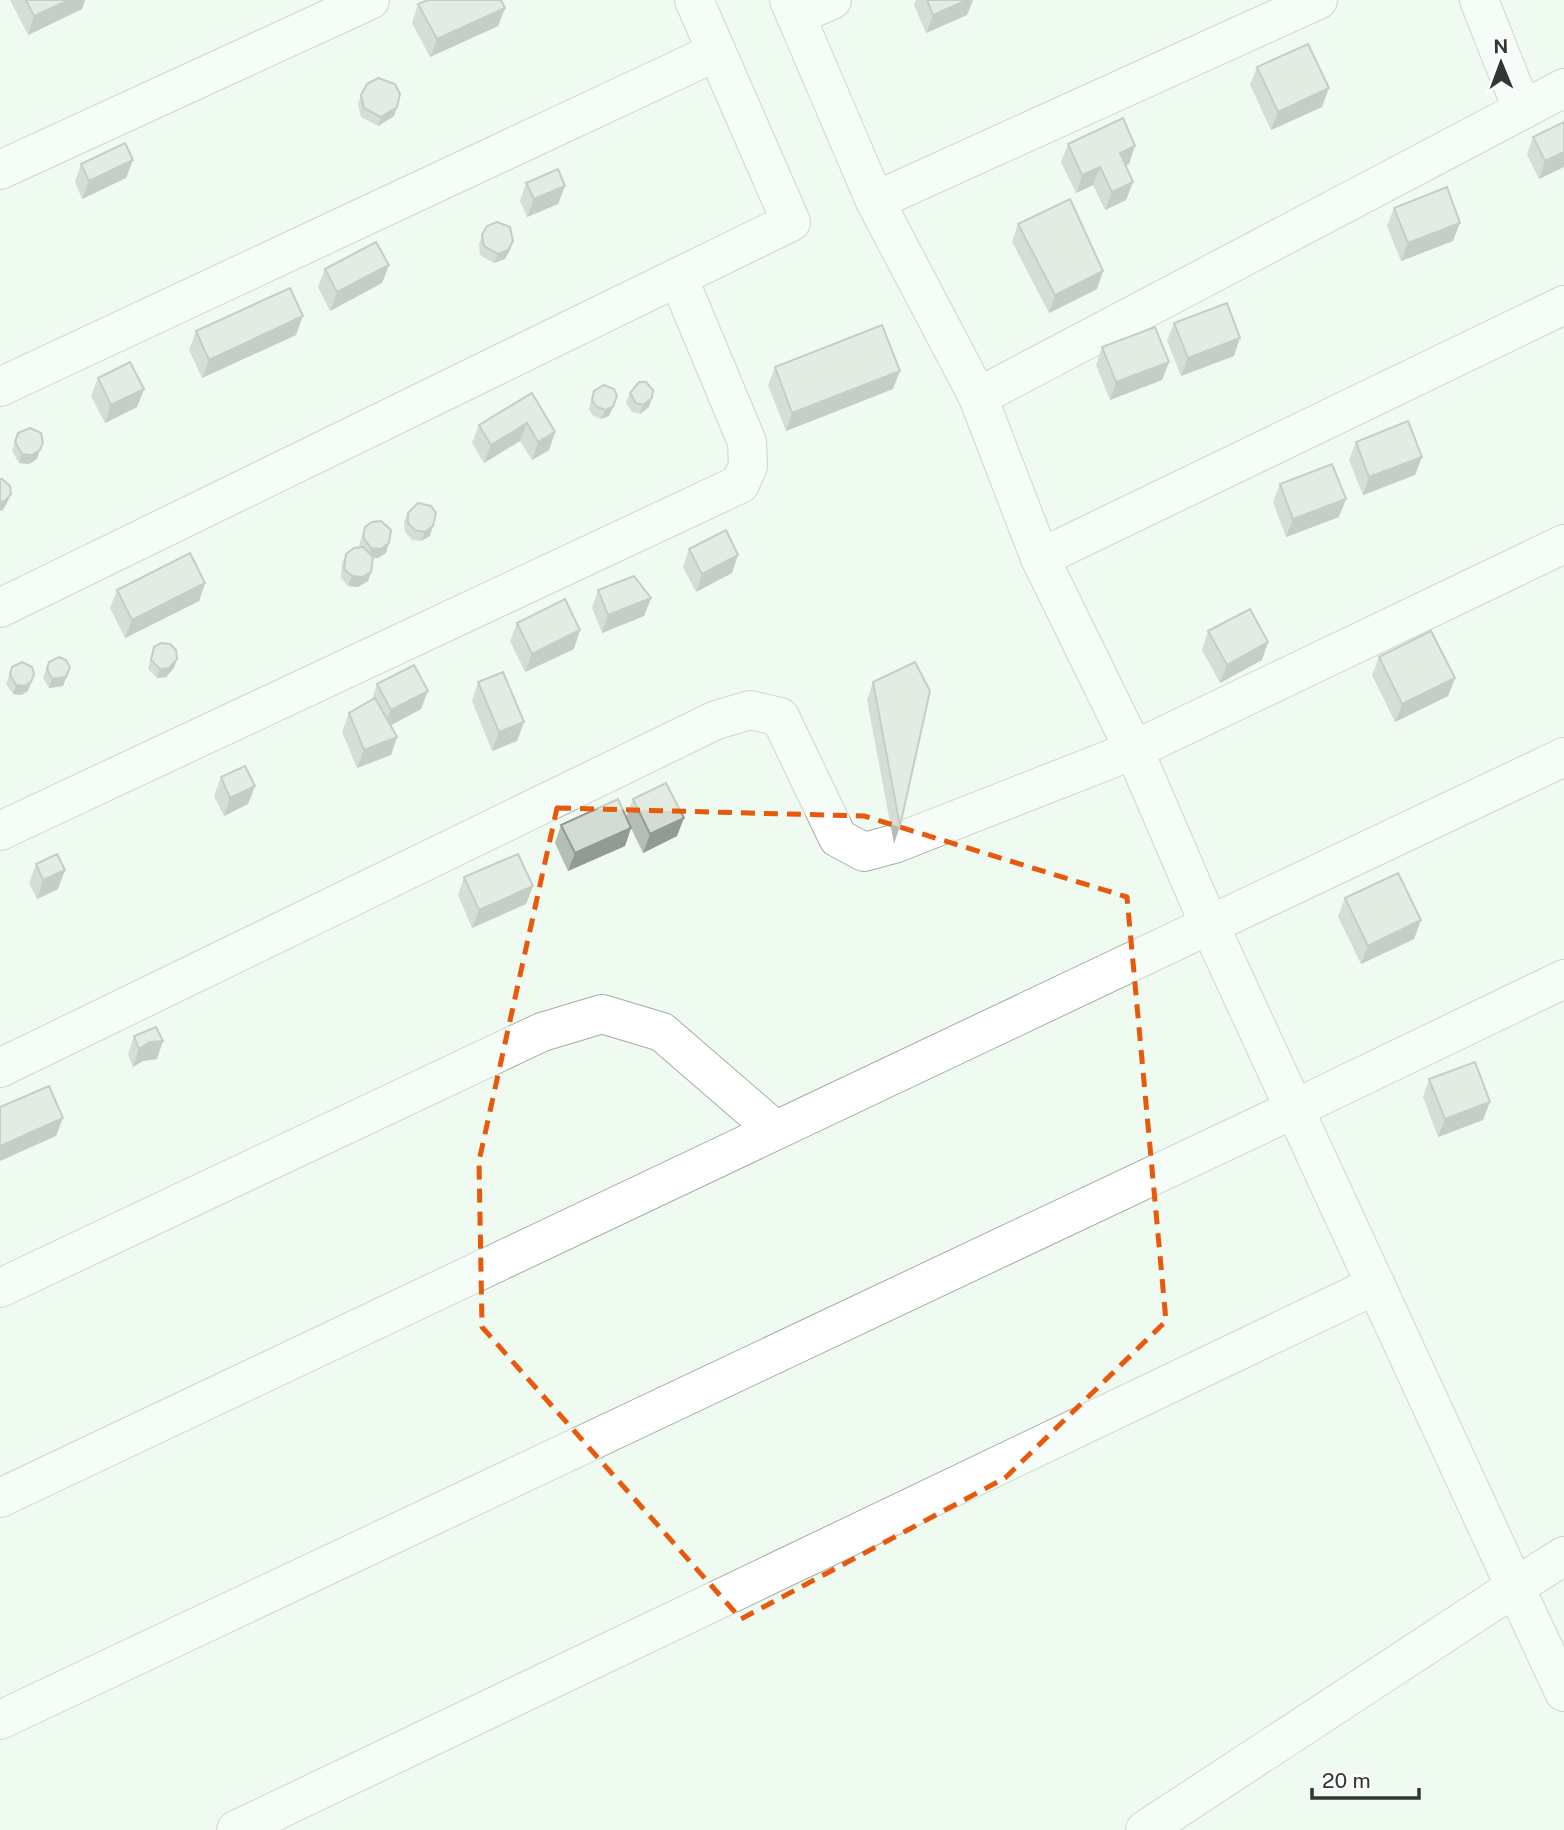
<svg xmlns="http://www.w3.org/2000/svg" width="1564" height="1830" viewBox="0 0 1564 1830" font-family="'Public Sans',sans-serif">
<rect width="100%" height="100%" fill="#effaf0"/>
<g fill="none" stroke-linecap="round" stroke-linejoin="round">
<defs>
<path id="street" d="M1479,0L1522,109
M796,16L832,0
M0,170L370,0
M875,201L1318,0
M0,387L716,52
M978,397L1564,88
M1040,558L1564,305
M0,608L791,222L694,0
M0,831L740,484L748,466L747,442L678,277
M0,1068L716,720L750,710L780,717L838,838L864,852L894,844L1134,750L1564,544
M0,1288L542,1032L602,1014L662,1032L774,1129
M0,1498L1564,757
M1564,1556L1515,1587L1564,1692
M0,1720L1294,1109L1564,979
M236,1830L1376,1285"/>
<path id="secondary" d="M789,0L875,201L978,397L1040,558L1134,750L1209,924L1515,1587L1145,1830"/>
</defs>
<use href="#street" stroke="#a4aea5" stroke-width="40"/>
<use href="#secondary" stroke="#a4aea5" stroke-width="40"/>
<use href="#street" stroke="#fff" stroke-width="38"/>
<use href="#secondary" stroke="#fff" stroke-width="38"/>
</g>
<path fill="#b5bdb5" d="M10,0H85L82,9L28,35Z
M916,0H973L967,15L926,33L914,5Z
M418,4L505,8L498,26L430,57L412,23Z
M1257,67L1322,107L1271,130L1250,85Z
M361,95L394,116L378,126L361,117L358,104Z
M1564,122L1539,179L1527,155L1533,137Z
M1068,144L1129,164L1125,165L1133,182L1126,200L1105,210L1093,185L1076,193L1061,162Z
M81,164L126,178L82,199L75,182Z
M526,183L565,186L558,204L527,217L520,201Z
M1394,208L1453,241L1401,261L1387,226Z
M1018,224L1103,271L1097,289L1049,313L1012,242Z
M482,235L510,250L505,259L494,263L480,255L479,244Z
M389,265L382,283L330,311L318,287L325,269Z
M1174,323L1234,356L1181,376L1167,341Z
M196,331L296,335L202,378L189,350Z
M1102,347L1169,362L1162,380L1110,400L1096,365Z
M775,367L893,389L786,431L768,385Z
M98,378L144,389L137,407L105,423L91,396Z
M594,391L617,396L609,416L601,419L593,416L589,409Z
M532,393L555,432L549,450L532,460L520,441L484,463L472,443L479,425Z
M630,393L649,407L640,414L632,412L626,402Z
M18,433L37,459L29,464L19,463L12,451Z
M1356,442L1422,457L1415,475L1363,495L1349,460Z
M1280,484L1339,517L1286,537L1273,502Z
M408,513L430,536L421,541L412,540L405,532L404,522Z
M365,527L386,553L378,558H373L371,572L368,581L358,587L348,586L341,578L342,563L346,554L360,547L359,546Z
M689,549L732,573L696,592L683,567Z
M205,583L199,601L125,638L110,608L117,590Z
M598,590L651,598L644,616L602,633L592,608Z
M517,623L574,649L525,672L510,641Z
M1208,631L1262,660L1220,683L1202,650Z
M154,647L174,668L166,677L157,678L148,669Z
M1379,657L1455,678L1448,696L1395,722L1372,675Z
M49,662L70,667L63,686L49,688L43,678Z
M12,667L34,674L28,691L21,695L13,694L6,684Z
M478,682L524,722L517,741L492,751L472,701Z
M873,682L900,826L894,844L867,700Z
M377,684L421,709L391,725L397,737L391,755L357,768L342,732L349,713L372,700Z
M221,777L255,786L248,804L224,816L214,796Z
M633,799L677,836L643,853L631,828L625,846L568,871L555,843L561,825L626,817Z
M36,864L58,889L37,899L29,883Z
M464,877L533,886L526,904L472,928L458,895Z
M1345,898L1421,920L1414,939L1361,964L1338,917Z
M134,1036L157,1059L143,1061L133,1067L128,1054Z
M1429,1079L1483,1120L1438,1137L1423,1097Z"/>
<path fill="#939a93" d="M69,0H85L82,9L28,35L34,16Z
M967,0H973L967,15L926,33L933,15Z
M505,8L498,26L430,57L437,39Z
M1329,88L1322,107L1271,130L1278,112Z
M397,107L394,116L378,126L381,117Z
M1135,146L1129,164L1113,171L1120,153Z
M1564,152V167L1539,179L1545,161Z
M133,160L126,178L82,199L89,181Z
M1100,167L1093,185L1076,193L1082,175Z
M1133,182L1126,200L1105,210L1112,192Z
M565,186L558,204L527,217L534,199Z
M1460,223L1453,241L1401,261L1408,243Z
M513,241L510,250L505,259L494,263L498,254Z
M389,265L382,283L330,311L337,292Z
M1103,271L1097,289L1049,313L1055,295Z
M303,316L296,335L202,378L209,360Z
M1240,338L1234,356L1181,376L1188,358Z
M1169,362L1162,380L1110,400L1116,382Z
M900,371L893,389L786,431L792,413Z
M144,389L137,407L105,423L111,405Z
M652,398L649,407L640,414L643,405Z
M613,407L609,416L601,419L605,410Z
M527,423L520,441L484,463L491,445Z
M555,432L549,450L532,460L538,442Z
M40,450L37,459L29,464L19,463L22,454Z
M1422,457L1415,475L1363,495L1369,477Z
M11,494L7,503L3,510L0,511V502Z
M1346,499L1339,517L1286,537L1293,519Z
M433,526L430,536L421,541L425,532Z
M389,543L386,553L378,558H368L371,548Z
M738,555L732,573L696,592L702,574Z
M371,572L368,581L358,587L348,586L352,576Z
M205,583L199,601L125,638L132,620Z
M651,598L644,616L602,633L608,615Z
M580,630L574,649L525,672L532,654Z
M1268,642L1262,660L1220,683L1227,665Z
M177,659L174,668L166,677L157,678L160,669Z
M66,677L63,686L49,688L52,679Z
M1455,678L1448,696L1395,722L1402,704Z
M31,682L28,691L21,695L13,694L16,685Z
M428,691L421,709L384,729L391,710Z
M524,722L517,741L492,751L499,732Z
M397,737L391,755L357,768L364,750Z
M255,786L248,804L224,816L230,798Z
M684,818L677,836L643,853L650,834Z
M631,828L625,846L568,871L575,853Z
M65,870L58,889L37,899L43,880Z
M533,886L526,904L472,928L479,910Z
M1421,920L1414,939L1361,964L1368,946Z
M163,1041L157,1059L143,1061L133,1067L139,1049L150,1042Z
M1490,1102L1483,1120L1438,1137L1445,1119Z
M63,1118L56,1136L0,1161V1146Z"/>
<path fill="#d2dcd2" stroke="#939a93" stroke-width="2" d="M26,0H69L34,16Z
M428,0H501L505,8L437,39L418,4Z
M927,0H967L933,15Z
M1308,44L1329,88L1278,112L1257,67Z
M378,78L395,84L400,94L397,107L381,117L364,108L361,95L367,84Z
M1123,118L1135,146L1120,153L1133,182L1112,192L1100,167L1082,175L1068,144Z
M1564,122V152L1545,161L1533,137Z
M125,143L133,160L89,181L81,164Z
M558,169L565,186L534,199L526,183Z
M1447,187L1460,223L1408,243L1394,208Z
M1070,199L1103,271L1055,295L1018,224Z
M497,222L510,227L513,241L508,250L498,254L484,246L482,235L487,226Z
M376,242L389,265L337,292L325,269Z
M290,288L303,316L209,360L196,331Z
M1227,303L1240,338L1188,358L1174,323Z
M882,325L900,371L792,413L775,367Z
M1155,327L1169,362L1116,382L1102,347Z
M130,362L144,389L111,405L98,378Z
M639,382H646L653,390L652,398L643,405L636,403L630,393Z
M604,385L614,389L617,396L613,407L605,410L597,407L592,400L594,391Z
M532,393L555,432L538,442L527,423L491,445L479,425Z
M1408,421L1422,457L1369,477L1356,442Z
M30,428L41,433L43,442L40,450L32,455L22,454L15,442L18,433Z
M1332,464L1346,499L1293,519L1280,484Z
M0,479H2L10,486L11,494L6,500L0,502Z
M418,503L431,506L436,513L433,526L425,532L415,530L408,523V513Z
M381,521L391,530L389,543L381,549L371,548L363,537L365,527L372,522Z
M726,530L738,555L702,574L689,549Z
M363,547L373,557L371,572L362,577L352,576L344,569L346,554L354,548Z
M190,553L205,583L132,620L117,590Z
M634,576L651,598L608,615L598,590Z
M565,599L580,630L532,654L517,623Z
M1250,609L1268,642L1227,665L1208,631Z
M1431,631L1455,678L1402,704L1379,657Z
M161,643L170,644L176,650L177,659L169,668L160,669L151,660L154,647Z
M59,657L66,660L70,667L66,677L52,679L47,669L49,662Z
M22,662L32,667L34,674L31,682L24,686L16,685L10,674L12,667Z
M915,662L930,691L900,826L873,682Z
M414,665L428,691L391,710L377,684Z
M503,672L524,722L499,732L478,682Z
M375,698L397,737L364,750L349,713Z
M245,766L255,786L230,798L221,777Z
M666,783L684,818L650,834L633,799Z
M618,799L631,828L575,853L561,825Z
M57,854L65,870L43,880L36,864Z
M518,854L533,886L479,910L464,877Z
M1398,873L1421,920L1368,946L1345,898Z
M156,1027L163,1041L150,1042L139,1049L134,1036Z
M1475,1062L1490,1102L1445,1119L1429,1079Z
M49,1086L63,1118L0,1146V1107Z"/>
<path d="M0 0H1564V1830H0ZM557,808L864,816L1127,897L1166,1321L1005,1478L741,1619L482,1327L479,1161Z" fill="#effaf0" fill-opacity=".55" fill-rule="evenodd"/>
<path fill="none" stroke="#e8590c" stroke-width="5" stroke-dasharray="14 9" stroke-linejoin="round" d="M557,808L864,816L1127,897L1166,1321L1005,1478L741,1619L482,1327L479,1161Z"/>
<g transform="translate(1501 63) rotate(359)" stroke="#ffffff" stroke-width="5" paint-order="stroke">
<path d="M0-5L12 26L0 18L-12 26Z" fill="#333733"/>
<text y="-10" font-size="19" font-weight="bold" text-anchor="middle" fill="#333733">N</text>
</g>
<path d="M1312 1788v10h107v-10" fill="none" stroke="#333733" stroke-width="3.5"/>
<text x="1322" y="1788" font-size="21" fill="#333733" stroke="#ffffff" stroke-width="5" paint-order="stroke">20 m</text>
</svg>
